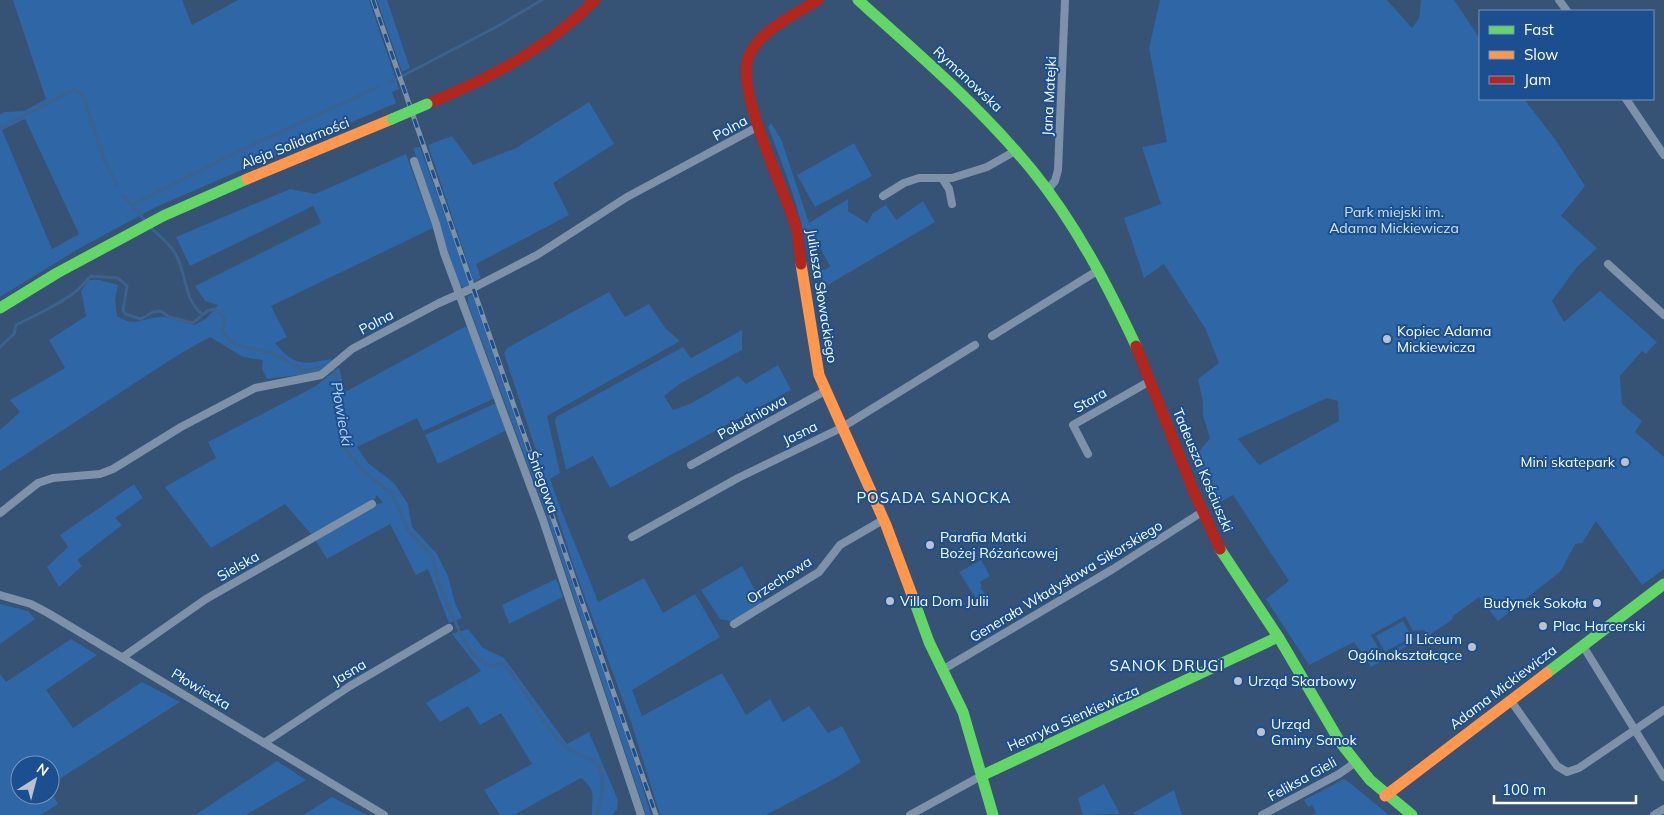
<svg xmlns="http://www.w3.org/2000/svg" width="1664" height="815" viewBox="0 0 1664 815" font-family="Mulish,sans-serif">
<rect width="100%" height="100%" fill="#365274"/>
<path fill="#2f66a5" fill-rule="evenodd" d="M13,0H182L192,25L238,0H369L399,89L392,92L396,103L156,207L80,248L0,297V115L4,112L24,111L46,99ZM25,119L79,234L52,249L2,130Z
M377,0H387L410,68L402,72Z
M1160,0H1387L1412,28L1419,18L1421,0H1454L1480,39V99H1524L1555,139L1585,186L1561,216L1597,248L1576,268L1552,301L1564,322L1600,291L1657,342L1646,354L1642,351L1620,376L1622,404L1642,421L1635,432L1664,457V569L1642,585L1596,521L1582,543L1575,544L1561,571L1498,621L1479,597L1453,616L1452,620L1428,636L1424,630L1413,631L1405,616L1371,635L1383,656L1415,638H1421L1371,667L1354,642L1309,665L1266,599L1289,581L1233,495L1211,507L1202,485L1210,482L1207,477L1204,478L1201,474L1198,475L1192,461L1210,438L1203,416V402L1198,379L1219,363L1205,328L1164,264L1144,278L1124,218L1161,204L1142,147L1167,142L1149,48ZM1327,398L1338,401L1339,421L1259,465L1238,439Z
M589,102L614,144L553,183L569,215L476,264L481,278L474,282L428,145L452,136L473,165L516,148Z
M771,123L781,139L809,223L848,199V211L867,223L873,213L886,205L896,220L923,201L935,222L826,286L822,279L819,280L814,270H825L830,266L818,244L809,249L811,256L809,258C801,212 785,170 768,127Z
M854,143L872,176L815,207L797,175Z
M420,147L470,285L464,288L459,284L413,148Z
M406,154L433,228L271,306L287,337L275,343C295,366 301,365 330,359L333,361L321,372L267,379L262,369L263,360L243,357L210,337L178,355L0,471V430L20,412L10,400L65,368L49,340L86,316L81,291L89,280H100L118,285L115,299L117,316C137,329 144,316 163,317C173,317 185,323 194,325L206,319L218,305L205,301L195,286L321,223L313,206L190,266L176,237L290,189L315,194Z
M609,292L625,317L649,304L666,329L680,341L547,416L560,473L550,479C564,521 583,561 598,602L644,578L663,613L695,594L720,637L632,690L642,716L722,673L746,715L770,699L783,722L809,706L828,733L842,726L861,762L834,779L766,815H660L631,722L576,573L504,353L507,348Z
M472,294L636,766L651,815H646L546,514L468,304V297Z
M466,326L482,358L495,396L493,399L423,431L417,418L357,447L368,463L394,483L408,504L412,527L437,554L448,576L455,603L462,618L449,623L428,569L416,575L390,524L327,559L315,539L376,504L383,503L377,495L375,499L311,534L285,504L211,548L165,487L216,458L208,442L316,386L339,367L345,392Z
M742,330V350L681,383L664,396L673,410L692,403L738,376L746,384L778,365L791,390L610,488L593,456L566,470L555,422L556,417L683,347L691,358Z
M494,404H497L507,430L438,464L425,435Z
M134,484L143,498L115,518L122,525L77,560L82,566L59,587L47,567L68,547L60,535Z
M981,560L990,576L980,582L982,586L980,588L985,593L977,600L959,572Z
M742,566L762,603L730,621L720,619L701,590Z
M556,579L563,597L509,624L502,605Z
M0,604L28,611L35,619L0,644Z
M1403,621L1412,637L1385,652L1376,636Z
M468,629L483,648L504,658L567,744L589,732L618,800L617,809L612,815H592C591,796 598,792 581,778L514,815H500L484,790L532,764L501,713L480,725L468,706L440,722L426,703L481,671L452,634Z
M71,639L97,655L46,690L73,728L142,682L180,702L50,785V765H20V795H50V789L58,804L41,815H0V674L6,682Z
M277,761L306,780L246,815H195Z
M1344,779L1350,783L1389,815H1312L1316,813L1312,805L1308,807L1304,800Z
M1104,784L1120,814L1083,815L1078,798Z
M1174,790L1182,815H1137L1133,813Z
M332,797L367,815H303Z"/>
<g fill="none" stroke-linecap="round" stroke-linejoin="round">
<path stroke="#3b618d" stroke-width="3" d="M389,83L498,26L542,0
M0,128L75,89L83,95L104,160L117,185
M123,195L146,222
M131,205L239,151L378,87
M150,227C158,235 169,243 175,253C187,273 183,299 202,314
M0,347L14,334L16,325C36,315 57,306 75,292C81,288 85,281 91,276L118,278L127,286L123,310L125,314L141,319L153,312L161,311L169,317L193,323L207,311L214,309L224,317L225,322L222,330C231,351 252,346 270,353C282,357 293,366 305,371L327,366L334,371L338,382L343,424V439L346,450L363,471L392,494L409,532L433,557L438,582L460,633L473,654L491,667L502,663C526,687 538,719 561,743C571,754 594,758 599,766C606,781 601,800 597,815"/>
<path stroke="#7d92a8" stroke-width="8" d="M1559,0L1567,11
M1626,99L1664,155
M414,161L436,224L444,253L543,520L641,815
M942,178L949,189L952,204
M1048,189L1055,181L1058,170L1065,0
M883,196L904,183L919,178H952L987,167L1017,150
M1608,264L1664,315
M992,336L1097,271
M1088,454L1073,425L1150,381
M691,465L825,391
M0,513L38,483L53,478L100,474L113,469L181,427L255,388L321,375L352,349L439,303L473,288L537,255L627,197L759,126
M632,537L738,478L841,428L975,345
M0,595L31,604L48,613L384,815
M734,624L819,572L840,545L883,520
M1583,646L1664,777
M123,657L206,599L372,504
M942,670L1113,569L1202,512
M1511,701L1557,766L1567,772L1579,768L1664,710
M264,743L350,686L449,628
M910,815L981,776
M1262,815L1339,774L1353,764
M1654,815L1664,809"/>
<path stroke="#63d668" stroke-width="11" d="M858,0C919,54 980,107 1032,170C1075,223 1107,284 1136,346
M0,308L57,273L163,216L247,179
M1220,549L1279,638L1340,742L1370,780L1412,815
M912,595L929,642L963,712L993,815
M1547,673L1664,584
M981,776L1278,637"/>
<path stroke="#ff974d" stroke-width="11" d="M247,179L392,119
M801,264L819,375L886,525L912,595
M1385,796L1547,673"/>
<path stroke="#b3261e" stroke-width="11" d="M427,104C490,78 547,49 595,0
M801,264C799,252 799,239 796,227C785,190 732,86 750,53C763,29 795,14 818,0
M1136,346L1193,490L1220,549"/>
<defs>
<path id="rail" d="M373,0L656,815"/>
</defs>
<use href="#rail" stroke="#7e92a7" stroke-width="5"/>
<use href="#rail" stroke="#1b4f8f" stroke-width="3" stroke-dasharray="9" stroke-linecap="butt"/>
<path stroke="#63d668" stroke-width="11" d="M392,119L427,104"/>
</g>
<g fill="#b9c2ce" stroke="#1b4f8f" stroke-width="2">
<circle cx="1387" cy="339" r="5"/>
<circle cx="1625" cy="462" r="5"/>
<circle cx="930" cy="545" r="5"/>
<circle cx="890" cy="601" r="5"/>
<circle cx="1597" cy="603" r="5"/>
<circle cx="1543" cy="626" r="5"/>
<circle cx="1472" cy="647" r="5"/>
<circle cx="1238" cy="681" r="5"/>
<circle cx="1261" cy="732" r="5"/>
</g>
<g text-anchor="middle" dominant-baseline="central" stroke-width="4" stroke-linejoin="round" paint-order="stroke">
<g font-size="14" fill="#fff" stroke="#1b4f8f">
<text transform="translate(968 79) rotate(43)">Rymanowska</text>
<text transform="translate(1049 96) rotate(-87)">Jana Matejki</text>
<text transform="translate(730 128) rotate(-29)">Polna</text>
<text transform="translate(295 143) rotate(-22)">Aleja Solidarności</text>
<text transform="translate(822 296) rotate(81)">Juliusza Słowackiego</text>
<text transform="translate(376 322) rotate(-28)">Polna</text>
<text transform="translate(1090 400) rotate(-30)">Stara</text>
<text transform="translate(752 417) rotate(-29)">Południowa</text>
<text transform="translate(800 433) rotate(-26)">Jasna</text>
<text transform="translate(1203 470) rotate(67)">Tadeusza Kościuszki</text>
<text transform="translate(543 482) rotate(70)">Śniegowa</text>
<text transform="translate(238 566) rotate(-30)">Sielska</text>
<text transform="translate(779 580) rotate(-33)">Orzechowa</text>
<text transform="translate(1066 581) rotate(-31)">Generała Władysława Sikorskiego</text>
<text transform="translate(349 672) rotate(-31)">Jasna</text>
<text transform="translate(1503 687) rotate(-37)">Adama Mickiewicza</text>
<text transform="translate(201 689) rotate(31)">Płowiecka</text>
<text transform="translate(1073 718) rotate(-24)">Henryka Sienkiewicza</text>
<text transform="translate(1302 779) rotate(-29)">Feliksa Gieli</text>
</g>
<g font-size="14" fill="#cfe3fa" stroke="#1b4f8f">
<text x="1394" y="212">Park miejski im.<tspan x="1394" dy="16">Adama Mickiewicza</tspan></text>
</g>
<g font-size="14" fill="#fff" stroke="#1b4f8f" text-anchor="start">
<text x="1397" y="331">Kopiec Adama<tspan x="1397" dy="16">Mickiewicza</tspan></text>
<text x="1615" y="462" text-anchor="end">Mini skatepark</text>
<text x="940" y="537">Parafia Matki<tspan x="940" dy="16">Bożej Różańcowej</tspan></text>
<text x="900" y="601">Villa Dom Julii</text>
<text x="1587" y="603" text-anchor="end">Budynek Sokoła</text>
<text x="1553" y="626">Plac Harcerski</text>
<text x="1462" y="639" text-anchor="end">II Liceum<tspan x="1462" dy="16">Ogólnokształcące</tspan></text>
<text x="1248" y="681">Urząd Skarbowy</text>
<text x="1271" y="724">Urząd<tspan x="1271" dy="16">Gminy Sanok</tspan></text>
</g>
<g font-size="15" font-style="italic" fill="#b5d3f5" stroke="#1b4f8f">
<text transform="translate(342 414) rotate(80)">Płowiecki</text>
</g>
<g font-size="15" letter-spacing="1" fill="#fff" stroke="#1b4f8f">
<text x="934" y="497">POSADA SANOCKA</text>
<text x="1167" y="665">SANOK DRUGI</text>
</g>
</g>
<rect x="1479" y="10" width="175" height="90" fill="#1b4f8f" stroke="#7695bc"/>
<rect x="1489" y="26" width="25" height="8" fill="#63d668" stroke="#7695bc"/>
<text x="1524" y="35" font-size="15" fill="#ffffff">Fast</text>
<rect x="1489" y="51" width="25" height="8" fill="#ff974d" stroke="#7695bc"/>
<text x="1524" y="60" font-size="15" fill="#ffffff">Slow</text>
<rect x="1489" y="76" width="25" height="8" fill="#b3261e" stroke="#7695bc"/>
<text x="1524" y="85" font-size="15" fill="#ffffff">Jam</text>
<g transform="translate(35 780) rotate(36)"><circle r="24" fill="#1b4f8f" stroke="#7695bc"/>
<path d="M0-4L9 19L0 12L-9 19Z" fill="#b9c2ce"/>
<text y="-8" font-size="14" font-weight="bold" text-anchor="middle" fill="#ffffff">N</text>
</g>
<path d="M1494 795v8h142v-8" fill="none" stroke="#ffffff" stroke-width="2.5"/>
<text x="1502" y="795" font-size="15" fill="#ffffff" stroke="#1b4f8f" stroke-width="4" paint-order="stroke">100 m</text>
</svg>
